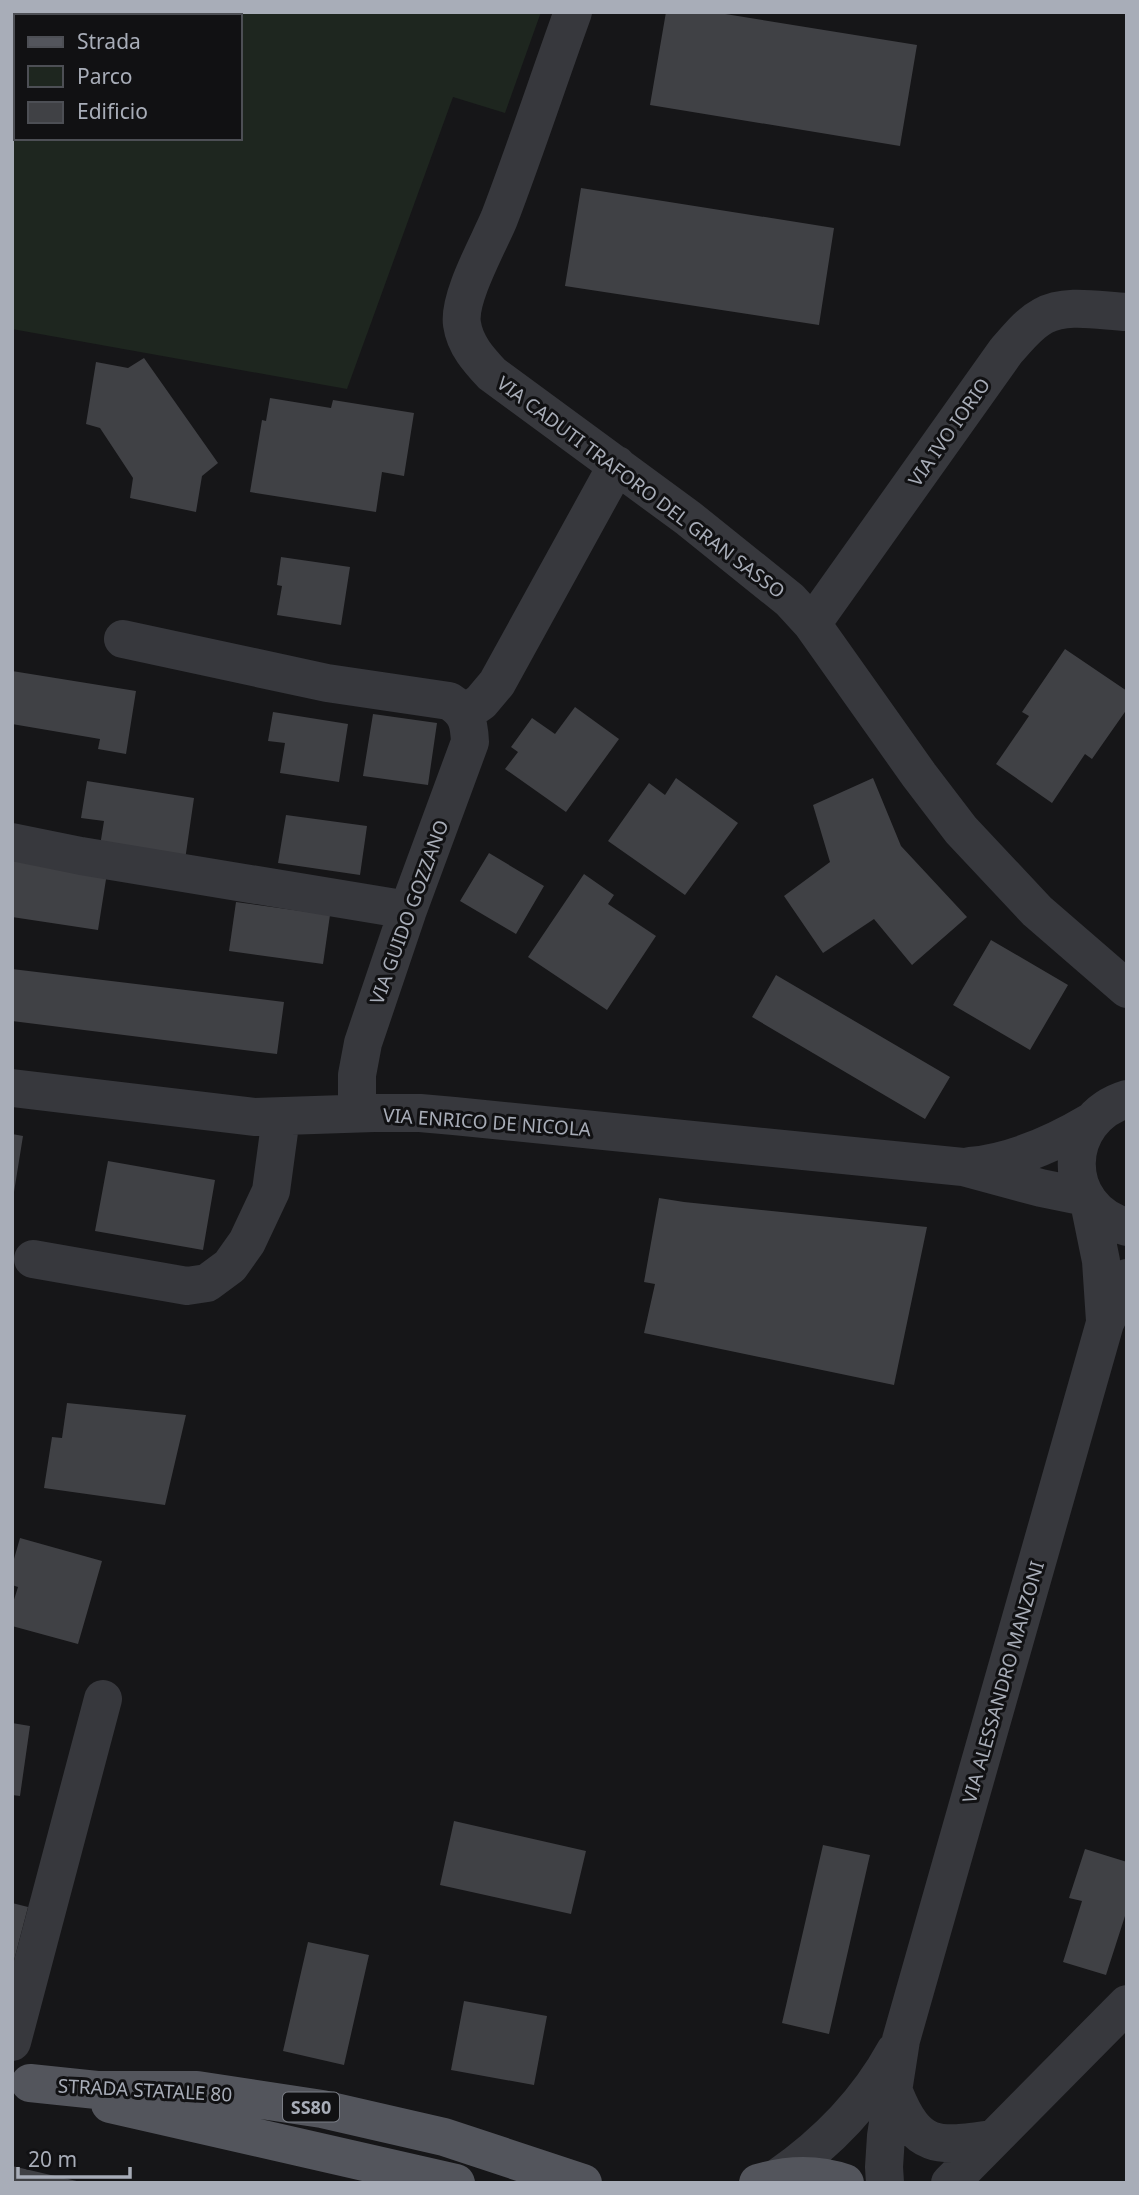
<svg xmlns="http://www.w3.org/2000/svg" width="1139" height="2195" viewBox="0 0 1139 2195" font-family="'Noto Sans',sans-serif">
<rect width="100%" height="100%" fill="#161618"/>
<path fill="#1e261f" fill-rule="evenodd" d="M12,12H541L505,113L453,97L347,389L12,329ZM16,16H240V138H16Z"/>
<path fill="#404145" d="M666,12H713L917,45L900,146L650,105Z
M581,188L834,228L819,325L565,286Z
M144,358L218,463L202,476L196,512L130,498L133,478L100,428L86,424L96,362L128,368Z
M270,398L331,408L333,400L414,413L404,476L382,472L376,512L250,492L262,420L266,421Z
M281,557L350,567L341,625L277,615L282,586L277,585Z
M1065,649L1127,691V709L1092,759L1085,754L1052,803L996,764L1029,716L1022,712Z
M12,671L136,691L126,754L98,749L100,739L12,724Z
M575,707L619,739L566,812L505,769L518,752L511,747L532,718L555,734Z
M273,712L348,724L339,782L280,773L285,743L268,741Z
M373,714L437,723L428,785L363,776Z
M676,778L738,823L685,895L608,841L649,783L665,795Z
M873,778L901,846L967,917L912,965L874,919L823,953L784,896L830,862L813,805Z
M87,781L194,798L185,860L100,846L104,821L81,818Z
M286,815L367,826L360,875L278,863Z
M15,851L107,873L98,930L12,917V868Z
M489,853L544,886L516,934L460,901Z
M584,874L614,895L608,904L656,936L607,1010L528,957Z
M236,902L330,915L323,964L229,951Z
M991,940L1068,985L1030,1050L953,1005Z
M12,969L284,1002L277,1054L12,1021Z
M776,975L950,1077L925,1119L752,1017Z
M12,1134L23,1136L14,1192H12Z
M108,1161L215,1180L203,1250L95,1231Z
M659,1198L684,1202L927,1227L894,1385L644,1333L655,1284L644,1282Z
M67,1403L186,1415L165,1505L44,1488L52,1437L62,1438Z
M20,1538L102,1561L78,1644L12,1626V1606L18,1587L12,1585V1566Z
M12,1723L30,1726L20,1796L12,1795Z
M454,1821L586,1851L571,1914L440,1885Z
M823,1845L870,1855L829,2034L782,2023Z
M1085,1849L1127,1862V1917L1125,1916L1106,1975L1063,1962L1082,1901L1069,1898Z
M12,1903L28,1907L12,1968Z
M308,1942L369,1955L344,2065L283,2051Z
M464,2001L547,2016L534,2085L451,2070Z
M12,2166L81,2182V2183H12Z"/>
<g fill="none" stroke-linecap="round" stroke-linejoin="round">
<path stroke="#37383d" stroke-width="38" d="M573,12C548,81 525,151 499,219C488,245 458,298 462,324C465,345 479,360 492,374L688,518L790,600L812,624L919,775L961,830L1037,911L1127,989
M812,624L1006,351C1017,339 1028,324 1043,316C1066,303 1101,311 1127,312
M123,639L327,683L449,701C467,712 469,722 470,742L408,910L363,1043L357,1075V1113
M464,714L481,702L497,683L617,465
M12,842L81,856L408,910
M12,1088L254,1117L374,1113H420L454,1116L963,1167L1041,1188L1085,1197
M1127,1099C1061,1119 1059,1208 1127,1227
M970,1166C1014,1162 1055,1143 1092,1121
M1089,1202L1101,1261L1105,1321
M33,1259L187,1286L207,1283L230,1266L247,1242L271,1191L281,1117
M12,2042L103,1699
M894,2092C917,2150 937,2147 993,2139
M777,2178C826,2144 866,2104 895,2051
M885,2183L884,2167L886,2136L901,2040L1105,1323L1127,1278
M950,2183L1127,2004"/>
<path stroke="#53555c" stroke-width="38" d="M30,2083L97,2090H197L322,2109L444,2137L583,2183
M110,2104L456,2183
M758,2183C788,2174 816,2173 845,2183"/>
</g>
<g text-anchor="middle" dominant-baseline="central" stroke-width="6" stroke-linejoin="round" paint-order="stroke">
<rect fill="#111113" stroke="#7b7e86" stroke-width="2" x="283" y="2092.5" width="56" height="29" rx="5"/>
<g font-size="18" font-weight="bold" fill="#a8adb8">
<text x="311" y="2107">SS80</text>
</g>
<g font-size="19" fill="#a8adb8" stroke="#111113">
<text transform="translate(949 432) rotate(-55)">VIA IVO IORIO</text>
<text transform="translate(641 487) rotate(37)">VIA CADUTI TRAFORO DEL GRAN SASSO</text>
<text transform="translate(409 912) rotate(-70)">VIA GUIDO GOZZANO</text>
<text transform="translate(487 1122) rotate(4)">VIA ENRICO DE NICOLA</text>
<text transform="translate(1003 1682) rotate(-74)">VIA ALESSANDRO MANZONI</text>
<text transform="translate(145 2090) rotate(3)">STRADA STATALE 80</text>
</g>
</g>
<rect width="1139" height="2195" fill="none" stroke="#a8adb8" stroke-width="28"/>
<rect x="14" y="14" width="228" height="126" fill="#111113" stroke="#4d4f55" stroke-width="2"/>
<rect x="28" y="37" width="35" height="10" fill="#53555c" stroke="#4d4f55" stroke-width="2"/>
<text x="77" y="49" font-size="21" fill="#a8adb8">Strada</text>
<rect x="28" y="66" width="35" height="21" fill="#1e261f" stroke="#4d4f55" stroke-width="2"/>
<text x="77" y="84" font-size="21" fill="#a8adb8">Parco</text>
<rect x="28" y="102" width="35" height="21" fill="#404145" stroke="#4d4f55" stroke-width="2"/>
<text x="77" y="119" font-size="21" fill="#a8adb8">Edificio</text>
<path d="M18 2167v10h112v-10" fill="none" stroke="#a8adb8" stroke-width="3.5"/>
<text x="28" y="2167" font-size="21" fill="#a8adb8" stroke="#111113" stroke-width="5" paint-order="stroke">20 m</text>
</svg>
